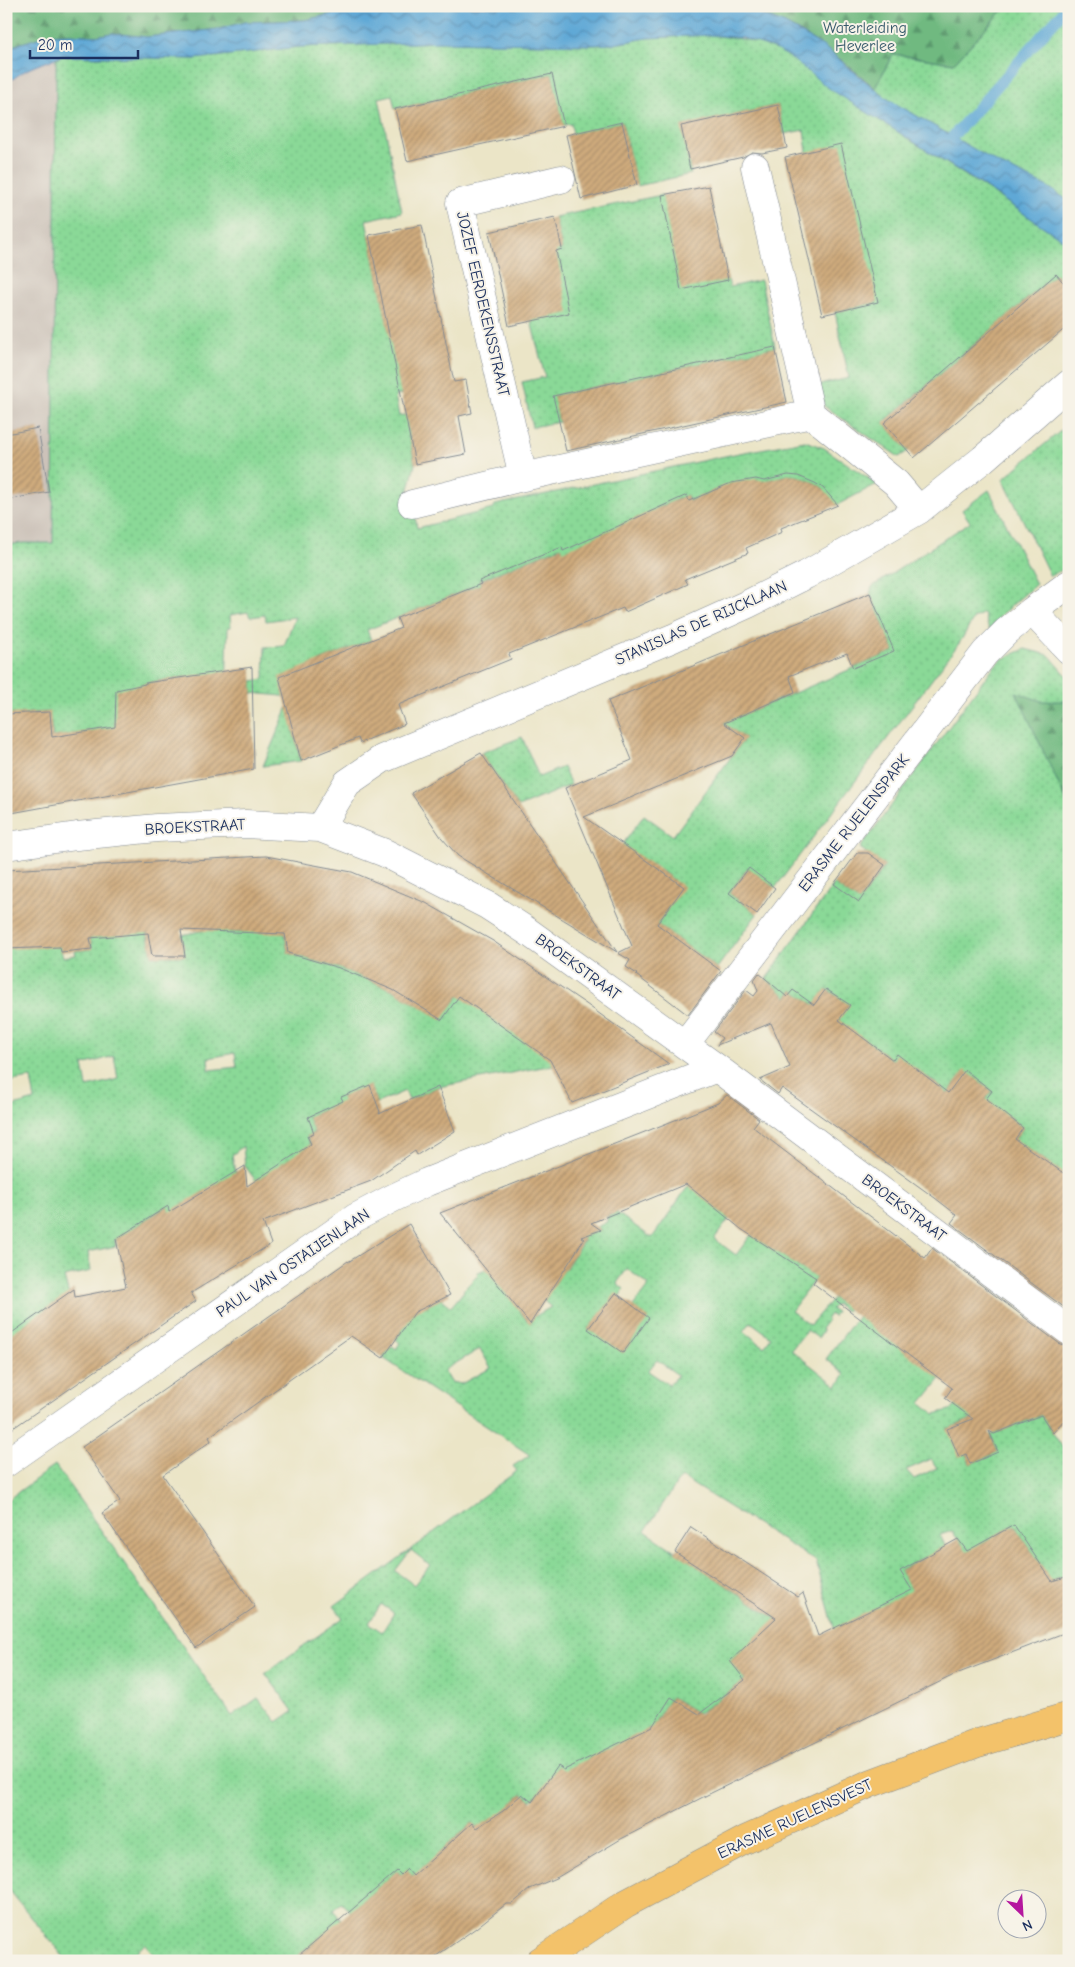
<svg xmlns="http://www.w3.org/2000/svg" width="1075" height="1967" viewBox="0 0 1075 1967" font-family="'Comic Neue',sans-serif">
<defs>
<pattern id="grass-dots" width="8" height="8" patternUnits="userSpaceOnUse" patternTransform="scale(1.25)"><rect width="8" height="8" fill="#8ad997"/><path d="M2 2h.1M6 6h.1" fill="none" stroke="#76bb85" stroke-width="1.8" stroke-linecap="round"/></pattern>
<pattern id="forest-firs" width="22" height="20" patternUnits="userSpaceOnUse" patternTransform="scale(1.25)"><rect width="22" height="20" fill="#6fb980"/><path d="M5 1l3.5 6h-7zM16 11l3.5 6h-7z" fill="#5a976c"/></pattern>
<pattern id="water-waves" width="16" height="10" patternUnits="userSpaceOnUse" patternTransform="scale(1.25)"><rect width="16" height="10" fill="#5fa8d6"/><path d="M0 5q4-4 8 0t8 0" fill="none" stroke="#4e89b1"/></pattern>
<pattern id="building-hatch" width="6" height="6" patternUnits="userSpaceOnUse" patternTransform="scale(1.25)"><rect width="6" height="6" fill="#cfab7d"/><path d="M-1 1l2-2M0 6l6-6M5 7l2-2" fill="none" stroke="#a78c6a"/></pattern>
</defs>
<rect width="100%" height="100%" fill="#f7f3e8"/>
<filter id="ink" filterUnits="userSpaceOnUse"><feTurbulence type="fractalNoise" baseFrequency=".02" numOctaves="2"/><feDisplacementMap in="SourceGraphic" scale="10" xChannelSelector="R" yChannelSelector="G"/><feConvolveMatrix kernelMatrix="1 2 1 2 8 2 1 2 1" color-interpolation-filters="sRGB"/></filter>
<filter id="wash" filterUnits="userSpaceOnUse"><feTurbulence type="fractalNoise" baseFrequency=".0096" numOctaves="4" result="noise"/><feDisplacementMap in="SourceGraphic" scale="20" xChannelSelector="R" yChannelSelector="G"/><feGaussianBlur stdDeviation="1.12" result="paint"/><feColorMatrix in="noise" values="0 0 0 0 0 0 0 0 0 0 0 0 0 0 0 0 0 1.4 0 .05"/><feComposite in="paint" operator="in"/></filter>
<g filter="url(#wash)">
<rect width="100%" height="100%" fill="#ebe5c7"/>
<path fill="#ccc2b9" d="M56,59L53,544L23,543L6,545V85L17,75L43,62Z"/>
<path fill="url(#grass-dots)" stroke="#52847a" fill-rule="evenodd" d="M1006,6H1069V201L1048,187L1003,166L886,98L875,88L893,54L954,63Z
M710,35C732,38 753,39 773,48C801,60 823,84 848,100C922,148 996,194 1069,244V289L1056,274L884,422L908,451L899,457L824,406L819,385L849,378L835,312L877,302L807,152L804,130L784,134L778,105L682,126L691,174L637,186L622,122L573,134L571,124L563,125L552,74L395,109L392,95L379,98L402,212L366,220L402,394L395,396L399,416L413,413L408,431L415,464L405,506L414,510L417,528L493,509L495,505L739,453L805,441L824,448L877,484L835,506L823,488L815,483L798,476L788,475L764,481L720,488L689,501L687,495L656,509L592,620L561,547L479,580L481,584L367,630L371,640L319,661L295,719L293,730L301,761L263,766L292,697L252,693V681L264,679L265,647L284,646L295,617L266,621L265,615L250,617L248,612L230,615L231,627H228L226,691L184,677L145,683L146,688L115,728L53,737L49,712L28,713L6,740V545L23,543H53L56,59L62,56L195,59L299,47L443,42L591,45L614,44L647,38Z
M662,195L728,280L730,287L761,280L775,347L554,396L559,422L532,427L522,382L545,377L531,321L549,252L562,249L555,217Z
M1069,424V566L1050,576L1003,479Z
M989,490L1036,584L1003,613L989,630L984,613L974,618L960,642L775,888L748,868L729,893L757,914L717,968L657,924L668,909L659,902L674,880L653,864L638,882L610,862L644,815L673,836L745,738L723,723L894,651L870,593L872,587L970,522L962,510Z
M1025,649L1049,655L1069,678V1185L1046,1168L1049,1163L1038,1155L1005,1151L1023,1128L1007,1115L993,1133L985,1101L992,1091L965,1071L948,1093L928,1077L920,1087L897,1055L893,1060L860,1036L850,1050L828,1033L849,1005L827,989L814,1005L793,990L787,997L766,979L834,884L859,902L885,866L860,848L991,670L1000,660Z
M522,737L539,777L563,767L571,785L518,807L481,753Z
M227,919L228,932L244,933V930L283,925L288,953L339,968L393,990L442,1019L459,996L553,1050V1065L438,1087L409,1100L405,1091L377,1103L370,1086L342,1097L347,1111L328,1118L323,1110L308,1117L314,1133L307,1136L311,1145L259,1185L245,1166L243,1146L232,1155L235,1171L239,1176L170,1219L167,1206L115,1240L116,1246L88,1252L91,1271L64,1277L71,1303L6,1337V1108L35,1100L31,1078L6,1082V978L10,977L6,949L58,939L63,957L76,955L75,951L92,949L89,931L99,937L147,931L152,956H184L182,935L210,929ZM235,1053L237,1067L209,1070L208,1058ZM114,1056L118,1079L87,1087L83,1065Z
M689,1185L729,1219L714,1239L736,1255L751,1235L816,1278L791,1311L810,1325L833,1298L838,1302L843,1296L953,1364L921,1403L935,1414L953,1409L966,1392L1030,1395L947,1429L963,1447L970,1464L998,1452L991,1435L1041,1415L1069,1457V1576L1054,1580L1055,1584L1050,1585L1043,1568L1014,1525L967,1552L952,1531L940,1535L965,1587L926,1556L900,1571L913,1591L844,1665L816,1561L681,1477L645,1531L803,1637L731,1661L745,1680L708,1707L698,1713L671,1697L656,1720L663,1725L548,1805L536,1796L531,1801L522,1794L492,1822L476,1828L472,1823L413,1876L407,1870L401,1875L397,1871L351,1912L341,1903L333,1910L348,1927L310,1950L308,1947L292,1961H275L273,1959L271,1961H150L155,1956L145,1944L127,1961H67L6,1886V1501L55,1465L232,1716L258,1698L277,1722L293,1711L265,1673L343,1618L334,1606L517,1471L513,1466L530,1455L383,1358L391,1347L396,1349L400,1343L396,1340L415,1309L418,1310L441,1299L451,1307L464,1291L463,1290L478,1275L476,1273L533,1250L564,1271L584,1240L580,1237L601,1230L597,1227L607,1222V1217L617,1213L652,1238ZM627,1269L649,1285L628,1313L588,1329L600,1314L615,1304L624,1289L617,1283ZM538,1296L551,1307L527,1321L519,1310ZM836,1304L846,1311L852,1304L862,1311L826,1359L845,1374L837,1386L791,1350L807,1330L818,1338L823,1331L821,1329L827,1321L826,1320L830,1314L833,1317L836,1312L831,1309ZM751,1322L771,1337L764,1347L744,1331ZM480,1349L491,1368L461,1384L451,1382L444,1370ZM657,1360L678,1375L669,1385L648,1371ZM931,1459L937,1468L914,1479L906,1470ZM411,1550L430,1565L414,1585L395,1571ZM381,1604L394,1613L382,1632L369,1623Z"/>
<path fill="url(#forest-firs)" stroke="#45746f" d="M6,6H414L358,8L305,20L245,22L219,29L147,37L112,33L96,36L70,34L48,35L6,48Z
M637,6H1006L954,63L893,54L875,88C831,50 782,11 721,6C711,6 701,8 691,8C673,8 655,8 637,6Z
M1016,692L1041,701H1069V807Z"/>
<path fill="url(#water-waves)" stroke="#3d6c9a" d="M414,6L692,8L721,6L737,9L759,13L785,24L823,46L886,98L1003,166L1048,187L1069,201V244L977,182L830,89L788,56L773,48L743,38L710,35L647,38L614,44L591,45L443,42L299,47L195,59L62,56C39,65 25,67 6,85V48L48,35L70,34L96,36L112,33L147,37L219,29L245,22L305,20L358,8Z"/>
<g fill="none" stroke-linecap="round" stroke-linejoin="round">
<path stroke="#5fa8d6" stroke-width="11" d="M953,136L1068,6"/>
</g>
<g id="blocks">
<path fill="url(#building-hatch)" d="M552,74L564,126L407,161L395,109Z
M778,105L787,148L762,153L752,152L743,157L690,169L681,126Z
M622,122L637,185L581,199L566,135Z
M841,144L878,302L822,315L785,157Z
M709,186L728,280L681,290L662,195Z
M555,217L562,249L556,251L569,313L509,326L489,232Z
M422,225L454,382L466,380L472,413L459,416L466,454L415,464L369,235Z
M1056,274L1069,289V325L914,458L884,423Z
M775,347L787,402L566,451L553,396Z
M38,428L49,492L6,500V434Z
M788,475L798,476L815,483L823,488L838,505L781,528L782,532L746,548L748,553L685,579L688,584L625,612L623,608L551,637L509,654L511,659L398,705L405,724L360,743L358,738L301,761L279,677L401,628L397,618L481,584L479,581L562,547L563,551L687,495L689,501L731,483L756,479L764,481Z
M870,593L894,651L853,668L847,653L789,676L795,692L724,723L745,738L732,756L584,817L684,887L657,924L721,971L688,1015L636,975L637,974L626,967L630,960L618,953L632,946L565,788L632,760L608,701Z
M252,667L254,769L6,814V714L50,712L52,737L115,727L116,690L145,684V683Z
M481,753L501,782L617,952L458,856L441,837L411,793Z
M857,853H868L885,865L859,902L834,884Z
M266,856L352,872L426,903L493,941L586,1004L669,1064L572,1103L550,1060L459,996L442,1020L393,990L339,968L288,953L285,934L181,930L185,956H152L148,933L90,938L92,949L61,952L60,947L6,949V870Z
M749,868L775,888L757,914L729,893Z
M759,973L787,997L793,990L814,1005L826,989L850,1005L839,1020L893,1060L897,1054L948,1093L965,1070L992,1091L986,1099L1023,1128L1015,1139L1069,1177V1311L951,1223L957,1215L935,1198L782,1088L778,1094L760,1080L790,1067L771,1023L717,1045L722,1038L714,1032L746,990L754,996L758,991L754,980Z
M370,1085L380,1112L379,1114L438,1087L455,1131L417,1155L415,1151L371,1181L263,1222L271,1244L191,1293L196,1301L6,1433V1337L74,1289L75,1297L126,1287L116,1239L168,1206L169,1212L245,1166L247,1186L311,1144L307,1136L314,1133L308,1117L343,1101L341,1097Z
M727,1095L759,1119L753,1127L925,1258L932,1248L1060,1344L1069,1346V1414L1053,1433L1041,1415L994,1434L989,1431L998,1452L970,1464L966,1454L959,1457L947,1429L973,1419L945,1398L952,1388L813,1283L816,1278L741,1229L686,1184L591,1223L601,1230L581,1237L584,1239L530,1324L440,1213L718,1103Z
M409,1224L450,1295L415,1312L383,1358L351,1336L209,1437L211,1441L163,1475L255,1607L196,1648L102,1513L120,1501L82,1447L348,1261V1262Z
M616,1293L649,1318L623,1353L588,1329Z
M1014,1525L1052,1581L1069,1576V1631L956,1674L707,1795L621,1839L558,1877L530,1889L512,1904H506L476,1928L429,1961H292L397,1871L401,1875L407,1869L413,1876L472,1823L476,1828L503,1811L522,1794L532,1802L558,1766L564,1770L652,1727L671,1697L699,1714L745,1680L730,1661L776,1618L675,1552L691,1527L798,1597L803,1593L818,1636L912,1590L900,1571L958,1539L967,1551Z"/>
</g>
</g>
<g filter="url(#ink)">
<use href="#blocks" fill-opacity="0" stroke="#838a92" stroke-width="1"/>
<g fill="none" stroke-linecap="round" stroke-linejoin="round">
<defs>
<path id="minor" d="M755,167L811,414L896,483L919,510
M523,477L460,203L561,179
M412,504L523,477L811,414
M1032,611L1069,584
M320,828L347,783L382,759L673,638L748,604L806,575L919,510L983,459L1069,384
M6,846L77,836L157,828L246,824L320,828L385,853L487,905L527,931L717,1068L1069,1331
M685,1044L985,653L1007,631L1032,611L1069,650
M6,1463L355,1218L393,1198L427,1182L717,1068"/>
<path id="major" d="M540,1961L625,1904L745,1840L869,1784L978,1743L1069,1716"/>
</defs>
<use href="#minor" stroke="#838a92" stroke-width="29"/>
<use href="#major" stroke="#838a92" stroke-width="29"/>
<use href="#minor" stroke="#fff" stroke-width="28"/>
<use href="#major" stroke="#f3c26a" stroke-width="28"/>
</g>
</g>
<g text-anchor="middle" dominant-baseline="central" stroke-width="4" stroke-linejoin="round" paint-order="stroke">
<g font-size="16" fill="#375a6c" stroke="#f7f3e8">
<text x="865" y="28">Waterleiding<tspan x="865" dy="18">Heverlee</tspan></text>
</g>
<g font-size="16" fill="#1b2f5e" stroke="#f7f3e8">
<text transform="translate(483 304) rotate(77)">JOZEF EERDEKENSSTRAAT</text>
<text transform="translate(701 623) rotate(-24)">STANISLAS DE RIJCKLAAN</text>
<text transform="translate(854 823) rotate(-52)">ERASME RUELENSPARK</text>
<text transform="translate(195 827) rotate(-3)">BROEKSTRAAT</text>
<text transform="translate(578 967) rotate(36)">BROEKSTRAAT</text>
<text transform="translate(904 1208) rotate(37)">BROEKSTRAAT</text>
<text transform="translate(293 1263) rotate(-34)">PAUL VAN OSTAIJENLAAN</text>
<text transform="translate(795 1819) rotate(-25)">ERASME RUELENSVEST</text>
</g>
</g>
<rect width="1075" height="1967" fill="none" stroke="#f7f3e8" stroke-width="25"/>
<g transform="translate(1022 1914) rotate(155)"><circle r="24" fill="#f7f3e8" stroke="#9fa5b1"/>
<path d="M0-4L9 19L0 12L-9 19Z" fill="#b5179e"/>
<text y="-8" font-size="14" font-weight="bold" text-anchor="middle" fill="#1b2f5e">N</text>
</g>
<path d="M30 50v8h108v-8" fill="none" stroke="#1b2f5e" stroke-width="2.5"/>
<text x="38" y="50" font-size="15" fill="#1b2f5e" stroke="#f7f3e8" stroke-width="4" paint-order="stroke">20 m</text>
</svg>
